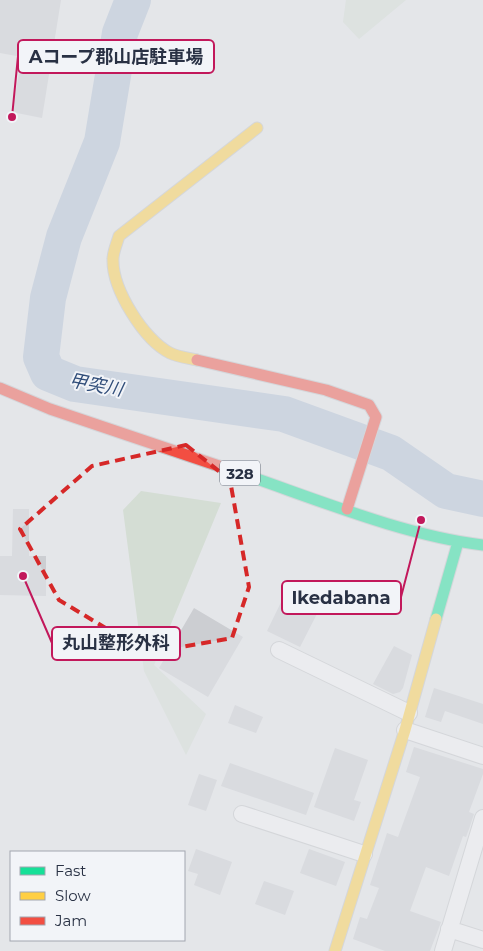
<svg xmlns="http://www.w3.org/2000/svg" width="483" height="951" viewBox="0 0 483 951" font-family="Montserrat,'Noto Sans JP',sans-serif">
<rect width="100%" height="100%" fill="#e4e6e9"/>
<path fill="#d4ddd4" d="M346,0H406L359,39L343,22Z
M141,491L221,503L154,665L206,714L186,755L144,671L123,510Z"/>
<g fill="none" stroke-linecap="round" stroke-linejoin="round">
<path stroke="#b1c1d5" stroke-width="36" d="M133,0L120,33L102,142L64,237L48,298L41,357L48,373L75,384L284,414L391,453L446,491L483,499"/>
</g>
<path fill="#ccced2" d="M0,0H61L42,118L12,112L22,57L0,53Z
M13,509H29V556H46V596L0,595V556H12Z
M287,590L321,606L300,647L267,631Z
M194,608L243,637L208,697L159,668Z
M394,646L412,655L403,688L400,692L393,694L373,684Z
M434,688L483,704V724L445,711L441,722L425,717Z
M235,705L263,717L256,733L228,723Z
M414,747L483,769V774L469,812L474,814L469,829L466,837L463,836L449,876L426,867L410,911L441,922L430,951H385L353,939L360,917L367,919L379,888L370,885L387,833L398,837L420,777L406,772Z
M335,748L368,760L354,800L361,802L354,821L314,807Z
M230,763L314,793L306,815L221,786Z
M199,774L217,780L206,811L188,805Z
M196,849L232,862L220,895L194,885L198,874L188,871Z
M309,849L345,862L336,886L300,873Z
M264,881L294,891L285,915L255,904Z"/>
<g fill="none" stroke-linecap="round" stroke-linejoin="round">
<defs>
<path id="street" d="M279,650L409,713
M405,730L483,756
M242,814L364,854
M449,929L483,940
M443,951L483,818"/>
<path id="fast" d="M228,469C309,496 400,535 483,545
M436,619L458,542"/>
<path id="slow" d="M197,360C189,358 178,357 170,353C144,340 112,289 113,259C113,252 117,243 119,236L257,128
M335,951L405,730L436,619"/>
<path id="jam" d="M197,360L326,390L369,405L376,417L347,509
M0,388L50,409L228,469"/>
</defs>
<use href="#street" stroke="#c2c4c7" stroke-width="18"/>
<use href="#fast" stroke="#c2c4c7" stroke-width="13"/>
<use href="#slow" stroke="#c2c4c7" stroke-width="13"/>
<use href="#jam" stroke="#c2c4c7" stroke-width="13"/>
<use href="#street" stroke="#f3f4f6" stroke-width="16"/>
<use href="#fast" stroke="#16e098" stroke-width="11"/>
<use href="#slow" stroke="#ffcf43" stroke-width="11"/>
<use href="#jam" stroke="#f24e42" stroke-width="11"/>
</g>
<path d="M0 0H483V951H0ZM186,445L230,480L249,587L232,638L147,653L59,600L20,529L92,466Z" fill="#e4e6e9" fill-opacity=".55" fill-rule="evenodd"/>
<path fill="none" stroke="#d62828" stroke-width="4" stroke-dasharray="10 6" stroke-linejoin="round" d="M186,445L230,480L249,587L232,638L147,653L59,600L20,529L92,466Z"/>
<g text-anchor="middle" dominant-baseline="central" stroke-width="4" stroke-linejoin="round" paint-order="stroke">
<rect fill="#f2f4f8" stroke="#656c7a" stroke-width="1" x="220" y="460.5" width="40" height="25" rx="4"/>
<g font-size="15" font-weight="bold" fill="#293144">
<text x="240" y="473">328</text>
</g>
<g font-size="18" font-style="italic" fill="#314e7a" stroke="#f2f4f8">
<text transform="translate(96 385) rotate(11)">甲突川</text>
</g>
</g>
<path fill="none" stroke="#c2185b" stroke-width="2" d="M12 117L18 56M421 520L401 597M23 576L52 643"/>
<g fill="#c2185b" stroke="#f2f4f8" stroke-width="2">
<circle cx="12" cy="117" r="5"/>
<circle cx="421" cy="520" r="5"/>
<circle cx="23" cy="576" r="5"/>
</g>
<g fill="#f2f4f8" stroke="#c2185b" stroke-width="2">
<rect x="18" y="40" width="196" height="33" rx="5"/>
<rect x="282" y="581" width="119" height="33" rx="5"/>
<rect x="52" y="627" width="128" height="33" rx="5"/>
</g>
<g font-size="18" text-anchor="middle" font-weight="bold" fill="#293144">
<text x="116" y="63">Aコープ郡山店駐車場</text>
<text x="341" y="604">Ikedabana</text>
<text x="116" y="649">丸山整形外科</text>
</g>
<rect x="10" y="851" width="175" height="90" fill="#f2f4f8" stroke="#a2a6b0"/>
<rect x="20" y="867" width="25" height="8" fill="#16e098" stroke="#a2a6b0"/>
<text x="55" y="876" font-size="15" fill="#293144">Fast</text>
<rect x="20" y="892" width="25" height="8" fill="#ffcf43" stroke="#a2a6b0"/>
<text x="55" y="901" font-size="15" fill="#293144">Slow</text>
<rect x="20" y="917" width="25" height="8" fill="#f24e42" stroke="#a2a6b0"/>
<text x="55" y="926" font-size="15" fill="#293144">Jam</text>
</svg>
